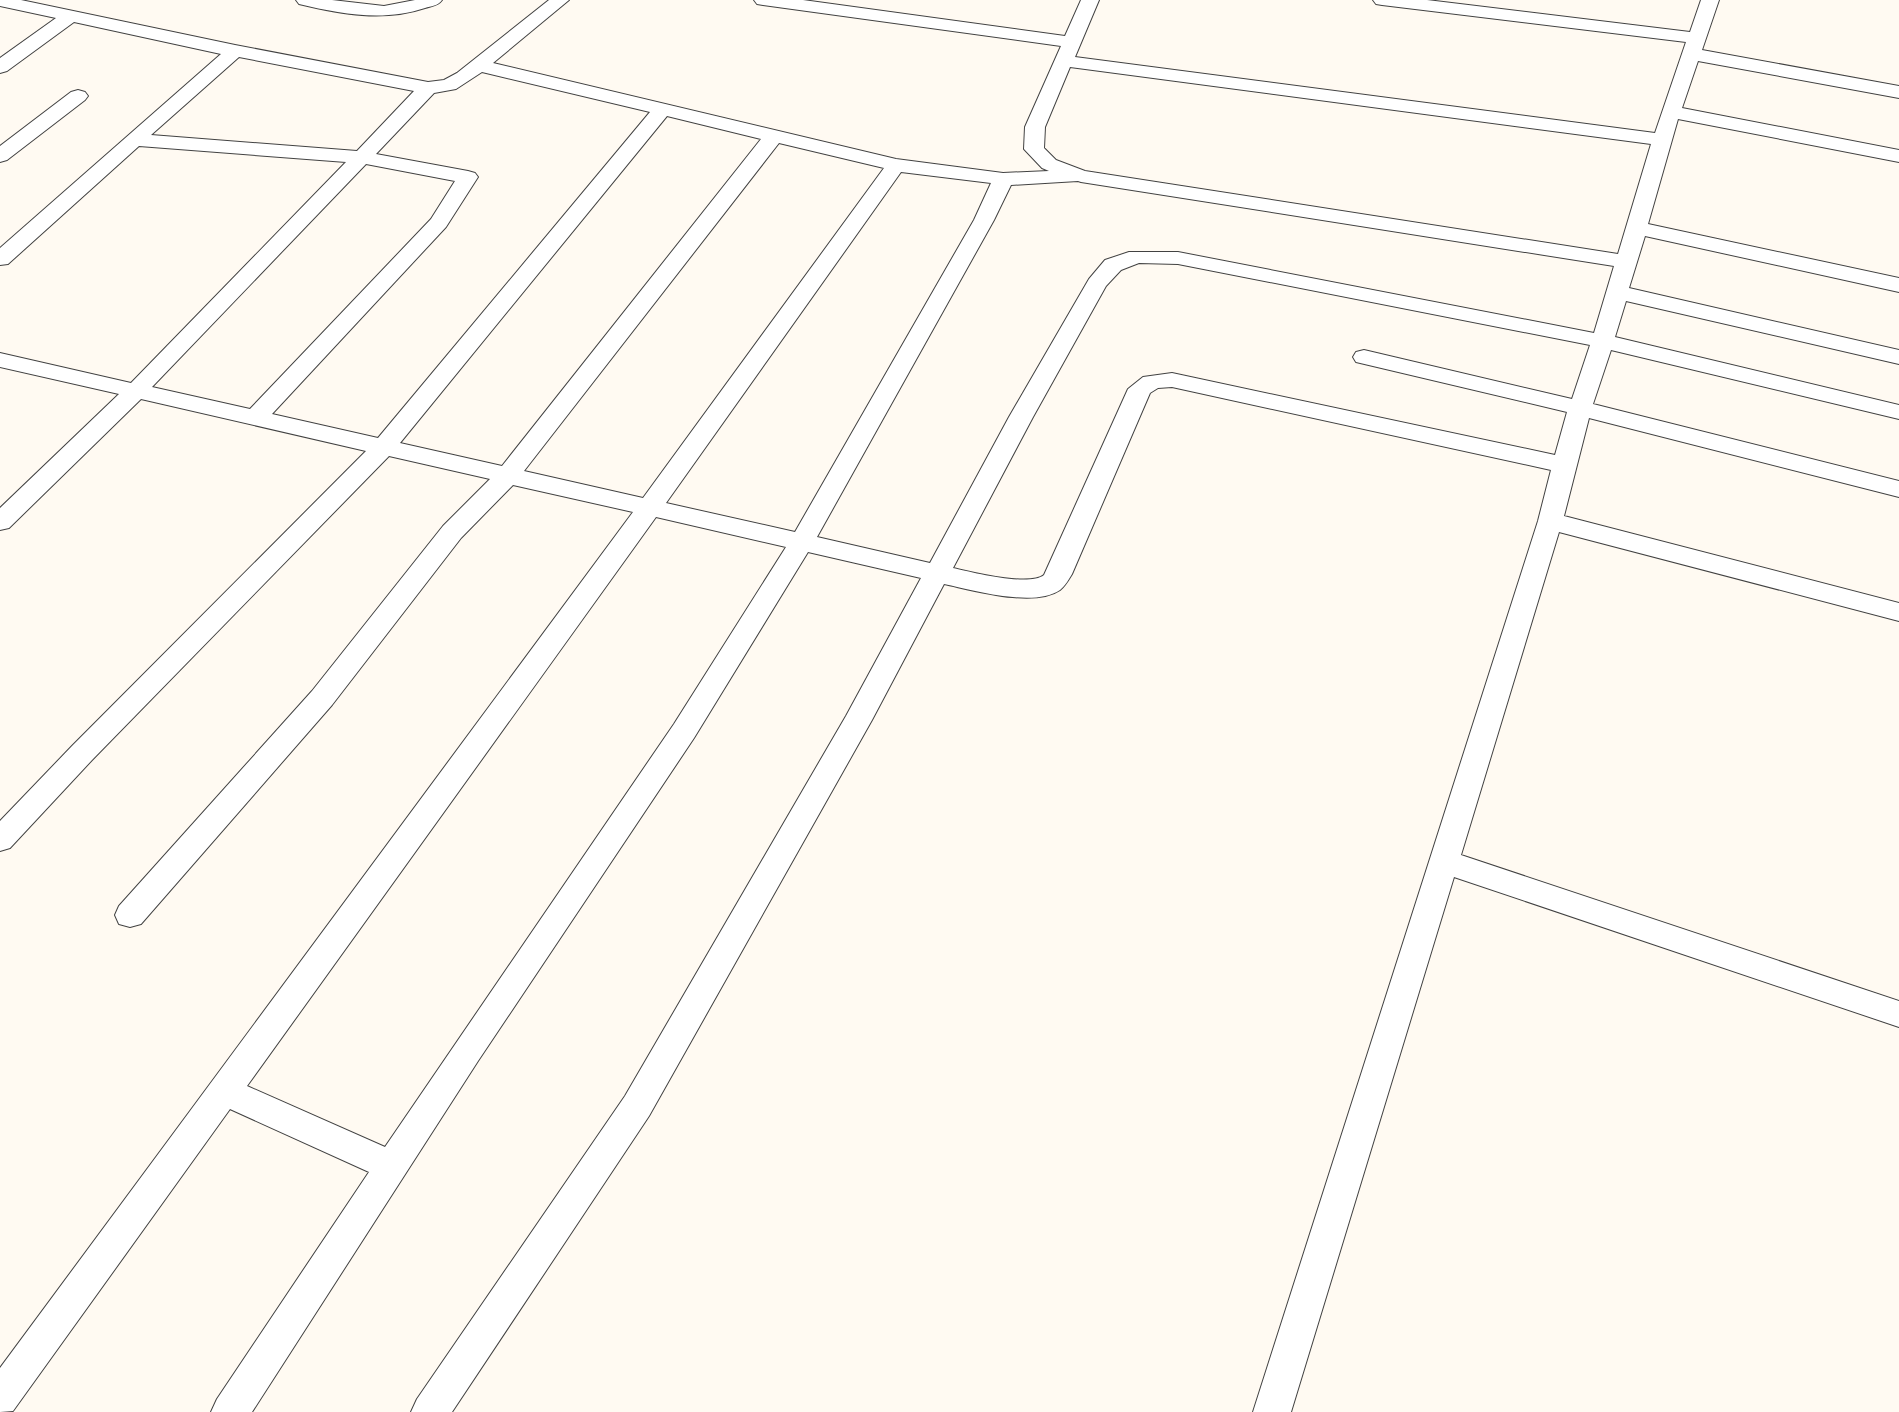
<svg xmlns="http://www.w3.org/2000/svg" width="1899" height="1412" viewBox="0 0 1899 1412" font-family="'Zilla Slab',serif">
<rect width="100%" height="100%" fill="#fffaf2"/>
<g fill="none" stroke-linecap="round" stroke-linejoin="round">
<defs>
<path id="minor" d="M0,0H21L235,45L428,82L444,80L457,73L549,0H569L493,63L896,159L1003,173L1049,171L1042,168L1024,149L1025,127L1061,46L763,5L757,4L754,0H803L1065,36L1081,0H1099L1075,57L1655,133L1686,42L1382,5L1376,4L1373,0H1427L1690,32L1701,0H1719L1702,50L1899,86V98L1698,61L1682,108L1899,150V162L1678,119L1648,224L1899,278V292L1645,236L1629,288L1899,350V364L1626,301L1615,337L1899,405V419L1611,350L1593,404L1899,481V497L1589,418L1564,516L1899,603V621L1559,532L1461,855L1899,1001V1027L1454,877L1291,1412H1253L1538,521L1551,470L1172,387L1158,388L1150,393L1072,574C1069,579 1065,586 1060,590C1034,608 973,590 944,584L872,720L649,1116L452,1412H411L417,1399L625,1096L846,716L921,578L808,552L694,738L478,1061L252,1412H211L217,1399L369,1172L230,1109L13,1411L0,1412V1368L633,512L513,485L461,538L332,705L141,924L130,927L119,924L115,915L119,906L312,691L443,526L490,479L389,456L92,760L10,848L0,851V821L72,746L366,451L141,399L9,528L0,530V508L119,394L0,367V353L131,383L346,162L139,146L8,264L0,265V248L221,54L74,22L7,71L0,73V58L56,18L0,6ZM239,57L414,91L357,151L151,135ZM1070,67L1651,144L1618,254L1085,171L1056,160L1044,148L1045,127ZM482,72L650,112L378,438L272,414L446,227L478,177L475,173L468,171L376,154L434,93L456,89ZM667,116L761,139L502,466L400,443ZM779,143L884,168L643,498L524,471ZM366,164L455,181L431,219L250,409L152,387ZM901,172L991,183L974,220L795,532L666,503ZM1078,181L1081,182L1614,266L1594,333L1178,252H1129L1105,260L1089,279L1009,417L930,563L817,537L994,220L1011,185ZM1139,263L1178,264L1590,345L1572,399L1364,350L1356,352L1353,357L1356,362L1567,412L1555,455L1172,373L1143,377L1128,389L1044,575C1029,587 971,572 953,568L1033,417L1106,286L1121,270ZM656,517L786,547L674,724L385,1147L247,1086Z
M296,0H332L384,6L415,0H442C438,6 431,6 425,8C383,22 341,14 299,4Z
M78,90L85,92L88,96L85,100L7,160L0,162V146L71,92Z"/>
</defs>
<use href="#minor" stroke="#424242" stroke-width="2"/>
<use href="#minor" fill="#fff" fill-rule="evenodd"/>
</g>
</svg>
